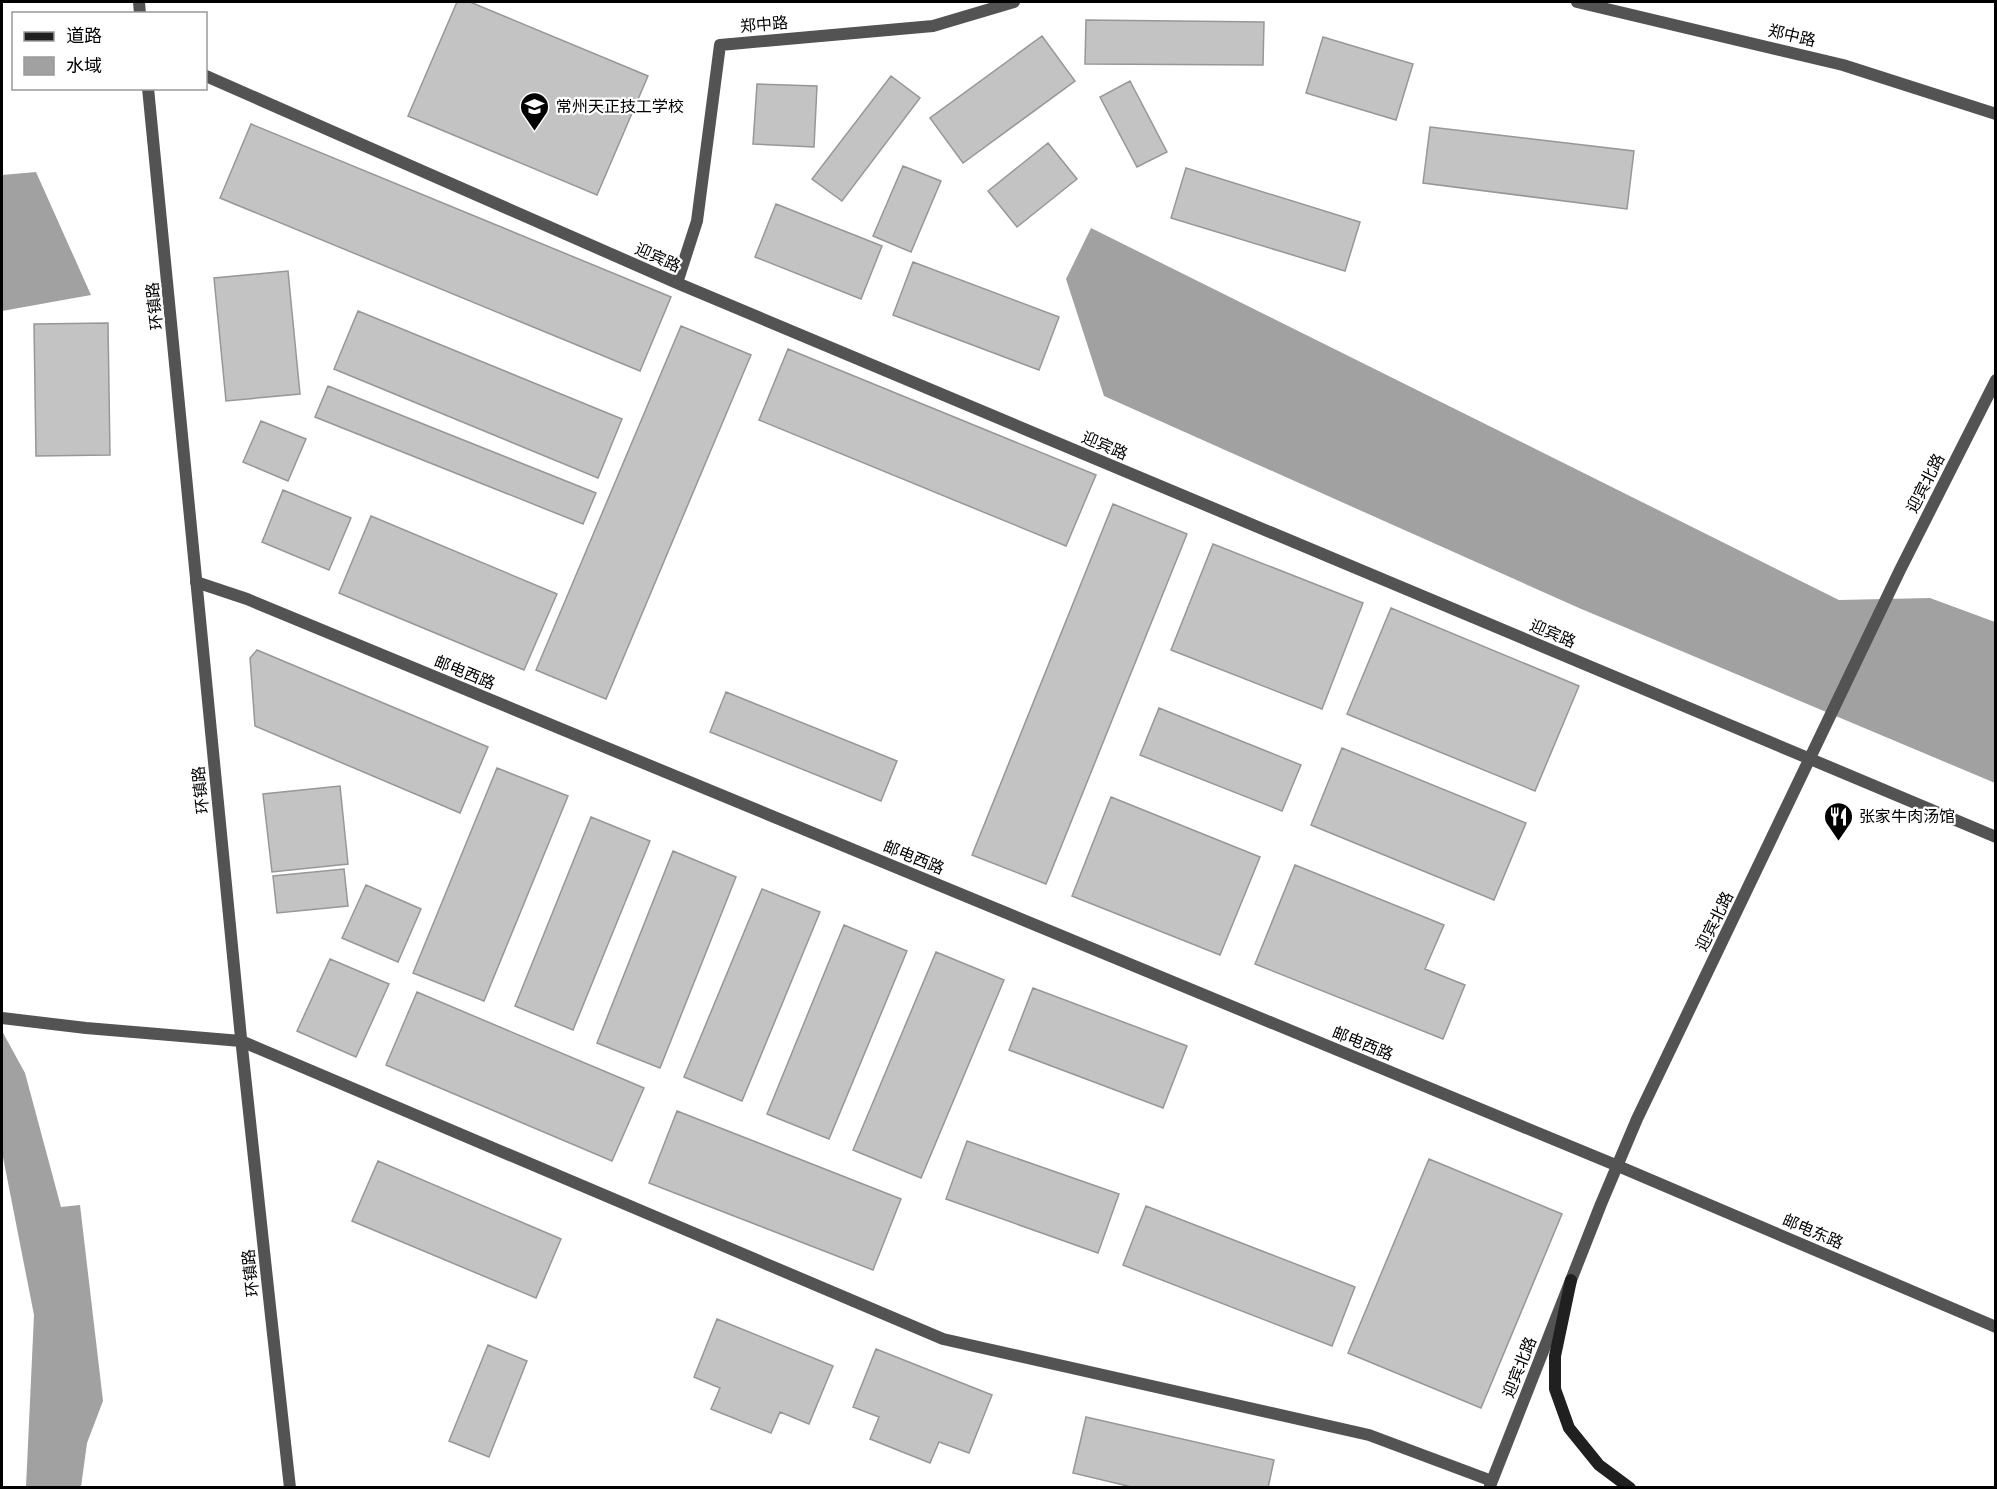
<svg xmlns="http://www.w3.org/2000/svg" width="1997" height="1489" viewBox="0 0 1997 1489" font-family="Manrope,'Noto Sans SC',sans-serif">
<rect width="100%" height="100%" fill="#fff"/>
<path fill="#a1a1a1" d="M36,172L91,295L2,311V175Z
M1091,228L1839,600L1930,598L1995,622V783L1579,608L1104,396L1066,279Z
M2,1031L25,1073L61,1207L80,1205L103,1401L87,1443L81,1487H26L34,1315L2,1152Z"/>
<path fill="#c3c3c3" stroke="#979797" stroke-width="1.5" d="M457,2H470L648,76L597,195L408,116Z
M1086,20L1264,22L1263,65L1085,64Z
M1042,36L1075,81L963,163L930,118Z
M1323,37L1413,64L1396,120L1306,93Z
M891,76L920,98L842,201L812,179Z
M1130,81L1167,152L1137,167L1100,97Z
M757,84L817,86L814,147L753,144Z
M251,124L671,297L640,371L220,198Z
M1430,127L1634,151L1627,209L1423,183Z
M1048,143L1077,179L1017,227L988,191Z
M903,166L941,181L911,252L873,236Z
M1186,168L1360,222L1345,271L1171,218Z
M776,204L882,246L861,299L755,257Z
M913,262L1059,317L1039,370L893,315Z
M288,271L300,394L226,401L214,278Z
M358,311L622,419L598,478L334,369Z
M108,323L110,455L36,456L34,324Z
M681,326L751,355L606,699L536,670Z
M788,349L1096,475L1066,546L759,420Z
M328,386L596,493L583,524L315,417Z
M261,421L306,439L288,481L243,462Z
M283,490L351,518L329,570L262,542Z
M1113,504L1187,534L1046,884L972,855Z
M371,516L557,594L524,670L339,593Z
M1213,544L1363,603L1322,709L1171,650Z
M1391,608L1579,686L1535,791L1347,714Z
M257,650L488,747L460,813L255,726L250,658Z
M726,692L897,761L881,801L710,732Z
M1159,708L1301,765L1282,811L1140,755Z
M1342,748L1526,823L1494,900L1311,825Z
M497,768L568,796L484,1001L413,973Z
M340,786L348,864L272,872L263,794Z
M1111,797L1260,857L1220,955L1072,896Z
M591,817L650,841L573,1030L515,1006Z
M673,851L736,877L660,1068L597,1043Z
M1295,865L1444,925L1425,969L1465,985L1443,1039L1255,964Z
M344,869L348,906L277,913L273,876Z
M366,885L421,909L398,962L342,938Z
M762,889L820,912L742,1101L684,1077Z
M844,925L907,951L829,1139L767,1114Z
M936,952L1004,980L921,1178L853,1150Z
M330,959L389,984L356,1057L297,1031Z
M1033,988L1187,1046L1163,1108L1009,1050Z
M417,992L644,1088L612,1161L386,1065Z
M677,1111L901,1199L873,1270L649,1183Z
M967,1141L1119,1194L1098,1253L946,1199Z
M1429,1159L1562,1214L1481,1408L1348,1353Z
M378,1161L561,1239L536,1298L352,1221Z
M1146,1206L1355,1287L1332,1346L1123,1265Z
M717,1319L833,1366L809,1424L780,1412L771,1433L711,1409L720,1388L694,1377Z
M488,1345L527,1361L489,1457L449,1441Z
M876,1349L992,1395L969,1453L939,1442L930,1463L870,1439L879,1417L853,1407Z
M1086,1417L1274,1460L1268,1488H1136L1073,1473Z"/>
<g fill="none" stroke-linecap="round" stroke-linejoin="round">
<path stroke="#535353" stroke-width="12" d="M1577,2L1843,65L1996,114
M206,76L677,283L1996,837
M677,283L697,221L720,45L933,26L1014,2
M196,582L247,599L1618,1166L1996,1327
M241,1041L943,1339L1369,1435L1492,1481
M1490,1486L1601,1204L1637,1119L1900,570L1996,380"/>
<path stroke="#535353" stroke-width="12" d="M139,2L140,14
M148,88C181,405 209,722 241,1038C256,1188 274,1338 290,1488
M2,1018L86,1028L241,1041"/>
<path stroke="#202020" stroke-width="12" d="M1571,1280L1555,1356V1389L1569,1428L1599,1465L1630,1488"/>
</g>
<defs>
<symbol id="school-pin" viewBox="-11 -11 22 30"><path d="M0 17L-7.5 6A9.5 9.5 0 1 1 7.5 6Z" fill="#000" stroke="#fff"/><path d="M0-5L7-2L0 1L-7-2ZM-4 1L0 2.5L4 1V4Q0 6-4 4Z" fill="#fff"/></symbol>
<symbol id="restaurant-pin" viewBox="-11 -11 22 30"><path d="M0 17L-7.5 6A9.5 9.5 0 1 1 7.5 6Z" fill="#000" stroke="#fff"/><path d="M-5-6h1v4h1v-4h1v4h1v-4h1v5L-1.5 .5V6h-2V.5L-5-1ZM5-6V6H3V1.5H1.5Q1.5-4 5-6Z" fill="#fff"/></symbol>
</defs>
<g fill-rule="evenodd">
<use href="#school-pin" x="518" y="90" width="33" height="45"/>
<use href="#restaurant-pin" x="1822" y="800" width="33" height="45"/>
</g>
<g text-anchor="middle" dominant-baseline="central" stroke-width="4.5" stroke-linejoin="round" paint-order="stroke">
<g font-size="16" fill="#000" stroke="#fff">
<text transform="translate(764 24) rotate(-5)">郑中路</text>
<text transform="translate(1792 35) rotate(13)">郑中路</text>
<text transform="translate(658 257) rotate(24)">迎宾路</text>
<text transform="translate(154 306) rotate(-96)">环镇路</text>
<text transform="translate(1105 445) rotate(23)">迎宾路</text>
<text transform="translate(1925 483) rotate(-63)">迎宾北路</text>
<text transform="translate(1553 633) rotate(23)">迎宾路</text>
<text transform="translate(465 672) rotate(22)">邮电西路</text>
<text transform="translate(200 790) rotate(-96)">环镇路</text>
<text transform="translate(914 857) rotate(22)">邮电西路</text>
<text transform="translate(1714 921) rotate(-64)">迎宾北路</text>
<text transform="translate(1363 1043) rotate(22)">邮电西路</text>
<text transform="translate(1813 1231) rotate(23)">邮电东路</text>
<text transform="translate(250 1273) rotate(-96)">环镇路</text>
<text transform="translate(1519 1367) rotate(-68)">迎宾北路</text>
</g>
<g font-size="16" fill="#000" stroke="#fff" text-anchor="start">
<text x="556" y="106">常州天正技工学校</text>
<text x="1859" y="816">张家牛肉汤馆</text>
</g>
</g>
<rect width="1997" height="1489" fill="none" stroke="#000000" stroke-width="6"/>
<rect x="12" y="12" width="195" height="78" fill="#ffffff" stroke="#999999" stroke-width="1.5"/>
<rect x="24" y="32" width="30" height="9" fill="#202020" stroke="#999999" stroke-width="1.5"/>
<text x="66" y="42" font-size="18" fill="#000000">道路</text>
<rect x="24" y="57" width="30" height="18" fill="#a1a1a1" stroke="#999999" stroke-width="1.5"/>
<text x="66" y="72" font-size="18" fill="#000000">水域</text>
</svg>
